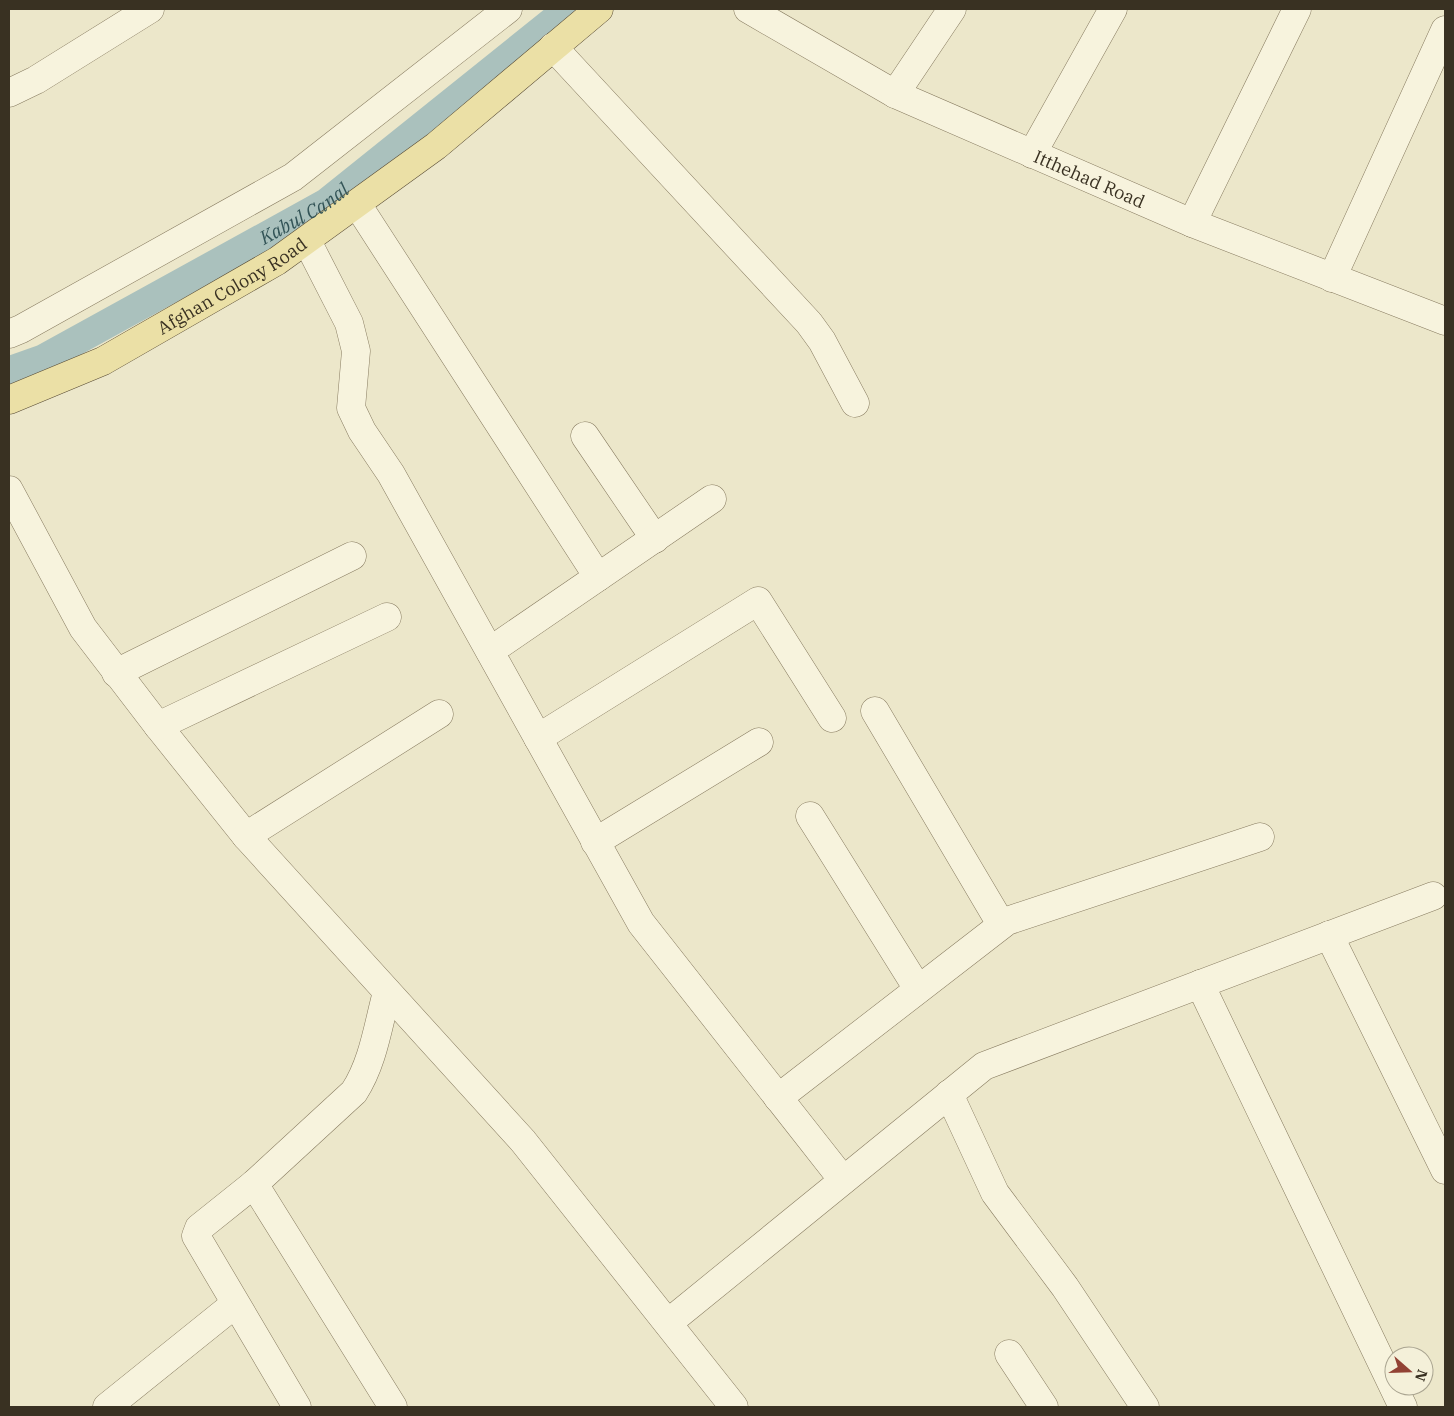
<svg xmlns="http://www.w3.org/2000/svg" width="1454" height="1416" viewBox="0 0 1454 1416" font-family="'IBM Plex Serif',serif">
<rect width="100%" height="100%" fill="#ece7ca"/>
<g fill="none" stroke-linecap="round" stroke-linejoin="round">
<path stroke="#aac1bd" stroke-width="29" id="s1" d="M9,371L43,359L326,203L568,9"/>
<defs>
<g id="minor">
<path id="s2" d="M748,9L895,94L1192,223L1445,321"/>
<path d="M553,47L809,323L822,341L855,403"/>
<path d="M9,93L36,80L150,9"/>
<path d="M895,94L952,9"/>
<path d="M1032,154L1113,9"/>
<path d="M357,204L598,577"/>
<path d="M1192,223L1297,9"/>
<path d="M307,241L349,323L356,351L351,408L362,431L391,474L641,923L843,1180"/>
<path d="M1332,278L1445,30"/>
<path d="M9,334L21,329L293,177L508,9"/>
<path d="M585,436L655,539"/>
<path d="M9,490L83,628L158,726L246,836L523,1141L734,1407"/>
<path d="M490,651L712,499"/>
<path d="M116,673L352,556"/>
<path d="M875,711L1001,924"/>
<path d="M158,726L387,617"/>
<path d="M538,738L758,601L832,718"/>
<path d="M810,816L918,989"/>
<path d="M246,836L439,714"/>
<path d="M595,842L759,742"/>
<path d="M1329,935L1445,1170"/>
<path d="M1200,984L1403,1407"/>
<path d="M949,1094L995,1193L1065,1287L1145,1407"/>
<path d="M778,1098L1007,921L1260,837"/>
<path d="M254,1184L393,1407"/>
<path d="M668,1323L984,1066L1433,896"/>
<path d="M1009,1354L1044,1407"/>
<path d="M107,1407L235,1304"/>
<path d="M297,1407L196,1236L199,1228L254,1184L354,1092C373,1063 378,1026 387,992"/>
</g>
<g id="major">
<path id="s3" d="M9,400L103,361L277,261L436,146L599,9"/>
</g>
</defs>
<use href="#minor" stroke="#877b60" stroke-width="29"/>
<use href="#major" stroke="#564933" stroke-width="29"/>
<use href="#minor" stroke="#f7f3dd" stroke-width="28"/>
<use href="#major" stroke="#ebe0a6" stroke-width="28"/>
</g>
<g text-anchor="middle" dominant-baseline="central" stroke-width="5" stroke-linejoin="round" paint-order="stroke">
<g font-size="18" fill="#393122" stroke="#f4f0d9">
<text stroke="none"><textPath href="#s2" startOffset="382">Itthehad Road</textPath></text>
<text stroke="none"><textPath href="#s3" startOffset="251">Afghan Colony Road</textPath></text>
</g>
<g font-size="19" font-style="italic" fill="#335457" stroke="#f4f0d9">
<text stroke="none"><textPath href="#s1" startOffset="335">Kabul Canal</textPath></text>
</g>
</g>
<rect width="1454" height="1416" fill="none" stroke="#393122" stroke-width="20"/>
<g transform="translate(1409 1371) rotate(110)"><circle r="24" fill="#f4f0d9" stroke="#a9a490"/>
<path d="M0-4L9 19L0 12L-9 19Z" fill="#924234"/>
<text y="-8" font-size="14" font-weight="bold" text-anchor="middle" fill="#393122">N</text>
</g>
</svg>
